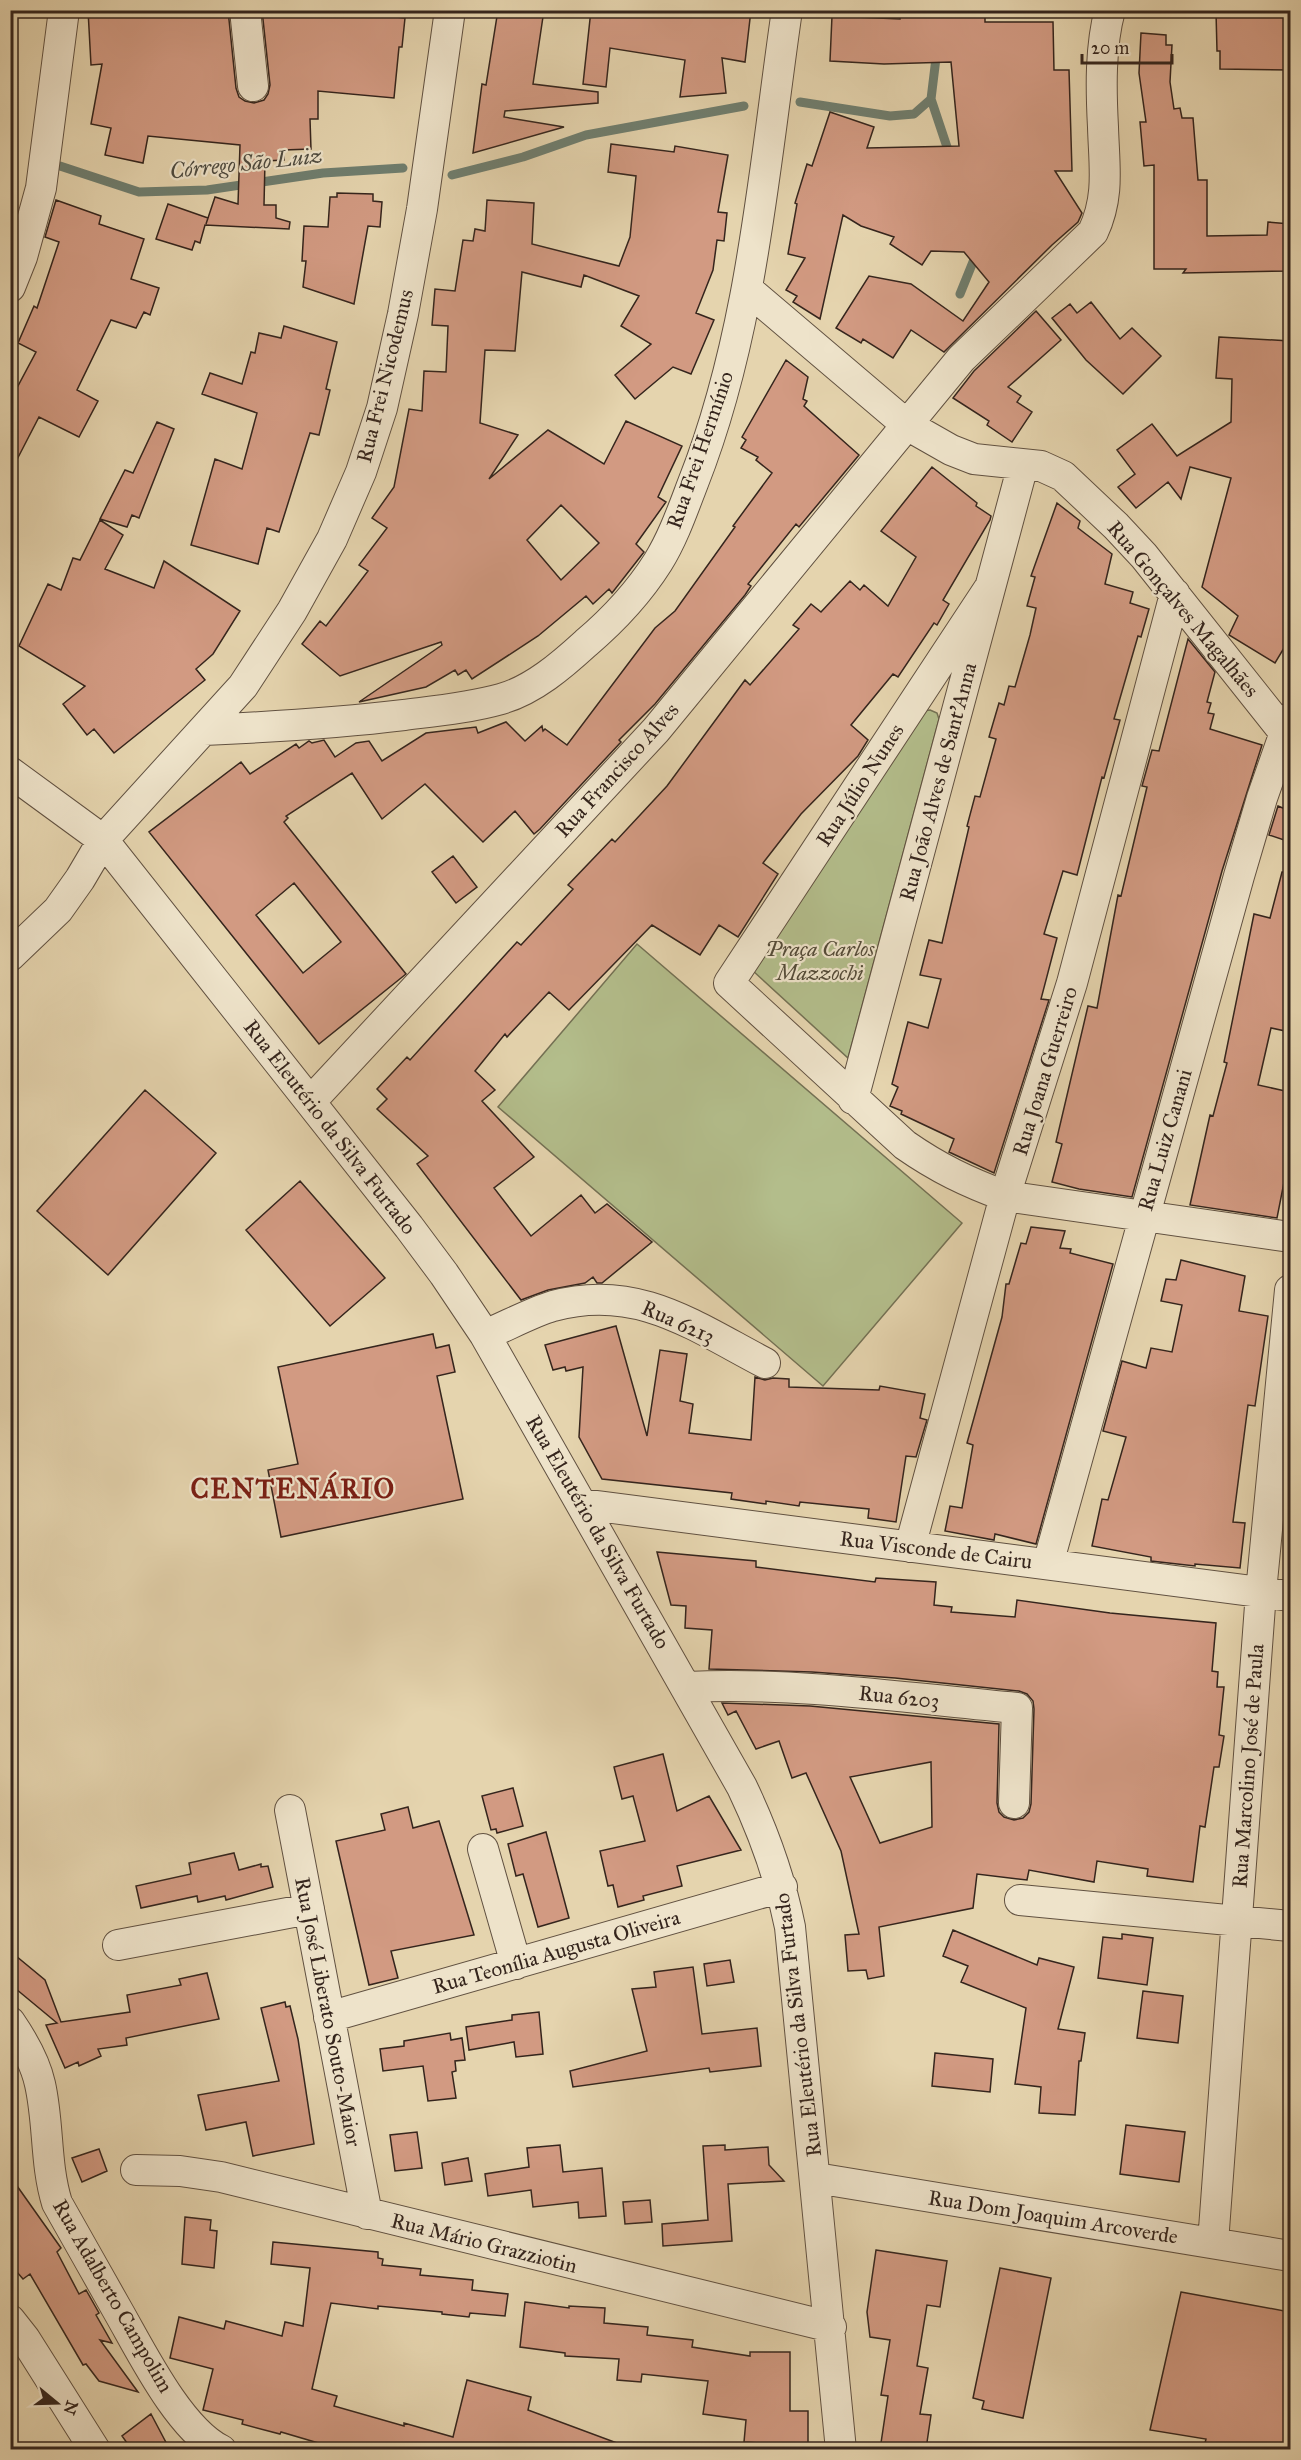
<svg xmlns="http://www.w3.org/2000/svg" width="1301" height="2460" viewBox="0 0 1301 2460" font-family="'IM FELL Great Primer',serif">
<rect width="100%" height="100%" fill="#e5d4ae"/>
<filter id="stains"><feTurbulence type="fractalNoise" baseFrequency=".00333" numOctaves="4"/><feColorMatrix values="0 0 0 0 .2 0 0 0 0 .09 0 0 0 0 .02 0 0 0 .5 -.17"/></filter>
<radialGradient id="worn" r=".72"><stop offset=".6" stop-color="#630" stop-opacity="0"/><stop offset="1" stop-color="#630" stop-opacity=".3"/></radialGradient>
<path fill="#b3bd8b" stroke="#747154" stroke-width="1.5" d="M930,710L937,713L939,719L848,1058L752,970L922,711Z
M637,944L962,1223L823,1386L498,1107Z"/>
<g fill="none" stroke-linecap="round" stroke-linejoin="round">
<path stroke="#6f7e6f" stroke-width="9" d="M931,99L950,156
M800,102L890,116L914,114L931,99L937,50
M10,145H12
M60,166L139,192L207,190L323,173L403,168
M452,175L523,157L586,135L744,106
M960,294L977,252"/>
</g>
<path fill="#d29a82" stroke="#35251d" stroke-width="1.5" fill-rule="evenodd" d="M88,10H228L236,88L239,97L245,101L254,103L264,100L268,94L270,85L262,10L341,11L405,18L402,47H399L394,98L318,91V119H310L311,149L284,150V160L265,161L264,205H276V218L290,222L289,229L205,225L200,243L195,241L192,250L156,239L168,204L208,218L206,224L215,197L238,204L240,145L148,136L143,163L105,155L111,128L91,124L102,64L91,65Z
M498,10H544L533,84L598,92V103L505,111L504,117L564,127L473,153L482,84L486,85Z
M591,10H751L745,62L722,58L726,93L680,97L685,60L610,48L606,87L583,84Z
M949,10H985V22H1053L1054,70H1069L1072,171H1055L1082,213L1078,222L1052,245L944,352L911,330L893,358L863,339L861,343L836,328L869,276L911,284L963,321L989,282L964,252L931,251L922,265L890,244L894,237L861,226L843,215L820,319L793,302L797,296L786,290L805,258L788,254L797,204L795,203L807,164L812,166L830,112L874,127L867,148L959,146L951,62L884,64L830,61L832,16L900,19V16L948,14Z
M1290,11V70L1220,69V51H1217L1216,12Z
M1141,33L1166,35V45H1172L1170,82L1174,109L1180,108L1182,118H1193L1198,180H1207V236L1267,235L1268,222L1290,224V271L1183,273L1186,269H1154V165L1144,166L1140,122H1146L1139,73Z
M611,144L674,152L675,146L728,155L718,212L727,213L724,241L717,240L713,270L696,313L714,320L691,374L673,367L635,399L615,375L651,344L621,326L639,296L584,275L581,287L522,272L515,351L485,350L480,423L518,435L489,479L548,430L604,464L626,421L682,446L658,497L666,502L636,544L644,552L612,593L609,589L593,604L586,596L538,636L472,679L466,670L458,675L455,670L426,687L359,702L442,645L441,642L340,676L302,644L320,621L326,626L368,571L359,565L387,528L372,518L394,487L409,409L422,411L424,371L446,372L448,326L432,325L435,289L455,291L463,240L473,241L475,229L485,231L487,200L534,203L532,244L619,266L630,237L636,176L608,172ZM561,505L599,543L561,580L527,540Z
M337,193L373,194V201L382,202L380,227L368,226L354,304L303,287L306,261H302L304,226L328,227L330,197H337Z
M56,200L101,216L99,224L144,239L131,279L159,288L150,315L144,312L136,328L111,320L77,390L98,401L79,437L39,417L10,473V401L36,352L18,343L34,306L37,308L59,242L45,237Z
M1091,302L1120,339L1132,328L1161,356L1123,394L1086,360L1052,318L1070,304L1077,313Z
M1036,311L1061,340L1008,387L1021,396L1017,402L1032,412L1012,442L987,425L989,421L953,398L974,371Z
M284,326L337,342L326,389L330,390L319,435L310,433L279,532L267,528L258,564L191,545L215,459L242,469L257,413L202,394L210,373L242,384L251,352L255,353L259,333L281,338Z
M1219,337L1290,341V638L1275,663L1229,635L1238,616L1202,587L1231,478L1190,467L1181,499L1168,482L1136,508L1118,487L1135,474L1117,450L1152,424L1177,456L1231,422L1232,379L1216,378Z
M786,360L808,377L803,399L807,401L804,406L859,455L799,527L796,524L748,584L751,586L745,595L655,704L619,740L621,742L540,829L534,834L515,811L483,842L425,784L382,819L352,773L286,816L288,818L284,822L406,974L319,1044L149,832L241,762L250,774L296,744L299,748L309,741L312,743L324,740L335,757L356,743L369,741L382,761L426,733L476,727L478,733L506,722L525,741L542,726L543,731L545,729L567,745L655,628L675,611L735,527L733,526L772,473L756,460L758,457L741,448L746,440L742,437ZM294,883L341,942L303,973L256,915Z
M157,422L174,429L139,518L132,515L127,527L100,519L125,470L133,473Z
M932,467L977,503L976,506L991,516L990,520L943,600L949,604L937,625L934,623L898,677L893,674L851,725L868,740L858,756L801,814L763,863L778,874L738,937L719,925L700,955L652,925L569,1010L549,992L507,1037L505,1034L475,1071L495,1090L482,1101L534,1157L494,1188L531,1236L581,1195L595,1213L607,1204L652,1242L602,1283H597L593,1277L585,1283L548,1290L521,1300L417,1164L428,1156L377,1109L387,1099L377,1089L407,1057L410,1060L517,942L521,945L573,889L568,885L612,839L615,842L667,786L745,680L750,685L799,629L793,625L811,604L821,612L850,581L860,590L864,585L888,606L916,557L881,531Z
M1057,503L1080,521L1078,528L1112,554L1105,584L1133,592L1130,603L1149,609L1141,637L1138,636L1114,719L1120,720L1104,778L1102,777L1077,875L1063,871L1044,934L1057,938L1041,999L1049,1000L994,1173L949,1152L954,1139L901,1114L902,1111L890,1106L898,1087L892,1084L908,1022L928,1028L941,979L920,975L929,940L942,943L969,827L967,826L975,796L980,797L996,739L989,737L999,703L1004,705L1009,686L1015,687L1030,635L1036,608L1027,606L1035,577L1031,576Z
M100,520L123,535L105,569L154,588L164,561L240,611L213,654L196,669L205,680L114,753L94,729L87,735L63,704L85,686L19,646L48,584L61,590L73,558L80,560Z
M1188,639L1215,672L1207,702L1211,703L1208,713L1214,714L1210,729L1262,745L1222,871L1132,1197L1079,1189L1052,1182L1062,1144L1056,1142L1088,1006L1097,1008L1118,895L1121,896L1147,787L1142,786L1152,750L1159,751Z
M1278,806L1290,811V842L1269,835Z
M453,856L477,887L456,903L432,872Z
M1282,872L1290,873V1032L1271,1028L1258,1085L1290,1092V1136L1285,1161L1288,1162L1277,1218L1190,1205L1210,1115L1213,1116L1227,1063L1224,1062L1254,914L1270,918Z
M145,1090L216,1153L108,1275L37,1211Z
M300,1181L385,1278L330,1326L246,1230Z
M1031,1227L1065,1231L1060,1248L1071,1249L1070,1253L1113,1264L1036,1544L995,1534L994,1540L945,1531L950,1506L962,1508L973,1445L967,1443L1002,1317L1006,1284H1009L1021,1243L1026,1244Z
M1181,1260L1245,1276L1239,1311L1268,1316L1255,1406L1248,1405L1233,1522L1245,1523L1240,1568L1195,1564V1566L1151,1561V1557L1092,1546L1102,1499L1108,1500L1126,1437L1103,1431L1122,1361L1146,1368L1151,1348L1172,1352L1182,1305L1161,1301L1166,1279L1176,1280Z
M616,1326L647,1436L660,1350L687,1354L680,1401L693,1404L689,1433L751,1440L755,1377L765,1380L773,1378L789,1379V1387L879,1390L880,1386L925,1394L920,1418L927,1420L916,1457L906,1456L896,1522L868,1518L869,1509L800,1502L799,1506L766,1501V1504L731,1499L732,1493L602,1479L579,1437L583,1367L566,1371L565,1367L553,1370L545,1345Z
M433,1334L436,1348L449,1345L455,1372L437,1376L463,1499L281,1537L268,1470L298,1464L278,1367Z
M657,1552L756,1561V1567L875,1582L876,1578L936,1582L934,1605L952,1607L951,1612L1015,1617L1017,1600L1110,1613L1216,1623L1212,1671L1218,1672L1217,1687H1224L1219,1735L1224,1736L1219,1767H1214L1205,1827L1200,1826L1193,1882L1147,1876L1148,1869L1097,1861L1094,1882L1029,1870L1027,1880L977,1874L973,1908L879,1927L884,1976L868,1979L866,1970L848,1971L845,1935L859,1934L841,1851L806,1773L792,1778L779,1741L756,1749L736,1711L728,1715L722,1703L810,1706L999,1724L997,1803L999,1812L1004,1817L1014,1820L1023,1818L1029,1812L1031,1804L1034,1709L1033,1701L1027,1694L1019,1691L895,1678L812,1672L709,1669L712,1630L685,1628L686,1606L671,1605ZM931,1762L932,1827L880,1843L850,1777Z
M663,1754L677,1811L709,1796L741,1850L677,1866L682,1886L643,1896L644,1900L618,1907L613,1885L608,1886L600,1851L645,1841L633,1796L622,1799L614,1767Z
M513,1788L523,1826L497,1833L496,1829L491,1830L482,1796Z
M408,1807L413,1828L439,1821L474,1935L391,1951L398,1978L369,1985L336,1841L385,1830L381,1814Z
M546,1832L569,1918L538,1927L523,1874L516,1876L508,1844Z
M234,1853L239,1870L261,1864V1867L268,1866L273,1887L226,1900L225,1896L198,1902L197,1896L141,1908L136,1886L191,1874L189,1863Z
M953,1930L1037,1965L1039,1958L1074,1967L1058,2029L1085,2033L1081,2061H1079L1075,2115L1039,2113L1041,2087L1015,2084L1026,2008L961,1982L968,1966L943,1956Z
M1122,1934L1153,1938L1147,1985L1098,1978L1103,1937L1122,1939Z
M10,1951L45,1980L61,2022L130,2012L127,1995L181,1985L179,1979L207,1973L219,2019L126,2038L127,2045L98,2049L101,2056L79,2066L78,2062L65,2068L46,2025L57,2023L10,1984Z
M730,1960L734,1982L707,1986L704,1964Z
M693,1967L702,2034L757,2028L761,2066L710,2072L709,2068L573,2087L570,2071L647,2051L632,1989L656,1987L654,1972Z
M1143,1991L1183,1996L1178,2043L1137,2038Z
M285,2002L286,2007L290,2006L298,2039L314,2144L253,2156L246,2122L206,2130L198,2095L279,2081L261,2008Z
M539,2012L543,2054L516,2057L514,2042L469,2050L466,2027L512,2020V2015Z
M450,2033L451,2040L462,2038L465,2060L455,2061L456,2071L452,2072L456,2098L428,2101L423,2066L383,2071L380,2049L404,2046V2041Z
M935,2053L993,2059L990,2092L932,2086Z
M1126,2125L1185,2132L1179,2182L1120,2174Z
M417,2132L422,2168L395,2171L390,2135Z
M560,2145L563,2172L602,2168L606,2216L579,2218L578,2202L533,2207L531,2190L488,2196L485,2174L529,2167L527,2148Z
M725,2145V2150L768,2147L769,2165L784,2181L728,2184L732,2241L663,2246L662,2224L708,2220L703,2146Z
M99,2149L107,2171L82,2182L72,2158Z
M468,2158L472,2181L445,2185L442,2163Z
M10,2176L61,2248L57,2252L79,2294L86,2290L99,2313L96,2315L112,2343L100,2340L138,2392L99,2381L86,2364L83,2365L30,2274L23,2279L10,2264Z
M650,2200L652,2222L625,2224L623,2202Z
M185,2217L211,2220L210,2230L217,2231L214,2268L182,2264Z
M273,2242L378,2252V2258L383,2259L382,2265L421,2269L420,2275L473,2280L472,2290L508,2294L505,2316L470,2313L469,2317L442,2314V2312L378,2306V2309L331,2303L312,2389L337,2396L334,2406L404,2426V2423L453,2437L467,2380L531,2397L528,2410L625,2446L624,2450H342L281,2432L280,2434L242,2424L243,2420L203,2410L213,2369L170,2358L179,2317L224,2329L226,2321L282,2336L285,2322L303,2326L310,2268L271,2264Z
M876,2250L947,2261L940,2307L927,2305L917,2366L928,2368L920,2414L931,2415L926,2449L881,2443L888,2396L881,2395L890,2340L870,2337L867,2312Z
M1000,2268L1051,2278L1023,2418L982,2409L984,2401L973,2398Z
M1181,2292L1290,2312V2450H1220L1204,2447L1206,2439L1150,2430Z
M525,2302L569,2308V2306L605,2308L604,2323L648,2327L647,2335L693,2340L692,2347L750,2356V2352H790V2411H808V2446L744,2442L746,2420L703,2414L708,2381L642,2374L641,2382L617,2380L619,2359L565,2356V2353L520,2347Z
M151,2414L170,2450H132L122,2436Z"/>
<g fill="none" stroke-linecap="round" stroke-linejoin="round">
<defs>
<path id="minor" d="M245,10L253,86
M10,287L22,257L41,188L64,10
M747,289L907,425L951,450L974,459L1041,466L1063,476L1116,526L1144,556L1284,732
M990,587L729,983L905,1145C938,1168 967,1182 1005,1196L1290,1237
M204,730C271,727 338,723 404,715C436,711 469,708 501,699C533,690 562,665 586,643C613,620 639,592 658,562C673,538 683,509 693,483C752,334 764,168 787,10
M10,772L103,840L409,1227L444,1274L485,1335L742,1787C764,1833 780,1877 790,1927L841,2450
M10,956L58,910L80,879L103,840L243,686L292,611L332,539L361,472L382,408L403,314L422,209L450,10
M853,1099L1023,465
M311,1101L656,730L961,359L1093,232C1110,196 1104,165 1103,127C1101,90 1100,46 1110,10
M485,1335C507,1326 530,1313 553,1306C637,1283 694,1326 765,1363
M582,1504L1290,1596
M910,1547L1005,1196L1072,983L1175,594
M1048,1564L1239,876L1262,798L1290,718
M687,1687C797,1682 907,1698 1017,1708L1014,1803
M290,1810L367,2214
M483,1849L516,1964
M1020,1900L1290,1926
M118,1945L309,1909
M329,2017L782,1887
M10,2022C23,2041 35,2061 40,2084C49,2124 45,2164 57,2203C77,2239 98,2275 118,2311C141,2351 179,2429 221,2450
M136,2170L180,2171L221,2177L831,2327
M816,2178L1290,2256
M1213,2243L1261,1592L1290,1290
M10,2320L25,2339L95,2450"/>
</defs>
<use href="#minor" stroke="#615141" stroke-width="32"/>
<use href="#minor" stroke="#eee3ca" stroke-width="30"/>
</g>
<g text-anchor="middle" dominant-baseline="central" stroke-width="4.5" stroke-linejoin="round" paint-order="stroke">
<g font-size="21" fill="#35251d" stroke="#eee3ca">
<text transform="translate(385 376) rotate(-76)">Rua Frei Nicodemus</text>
<text transform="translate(700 450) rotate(-71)">Rua Frei Hermínio</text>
<text transform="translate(1183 609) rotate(50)">Rua Gonçalves Magalhães</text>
<text transform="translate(617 770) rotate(-48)">Rua Francisco Alves</text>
<text transform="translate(938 782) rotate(-75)">Rua João Alves de Sant'Anna</text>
<text transform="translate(860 785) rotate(-57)">Rua Júlio Nunes</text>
<text transform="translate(1045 1071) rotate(-73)">Rua Joana Guerreiro</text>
<text transform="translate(330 1127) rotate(52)">Rua Eleutério da Silva Furtado</text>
<text transform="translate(1165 1140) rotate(-74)">Rua Luiz Canani</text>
<text transform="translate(678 1322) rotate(24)">Rua 6213</text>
<text transform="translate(598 1532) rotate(60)">Rua Eleutério da Silva Furtado</text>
<text transform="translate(936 1550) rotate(7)">Rua Visconde de Cairu</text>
<text transform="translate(899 1697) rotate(6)">Rua 6203</text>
<text transform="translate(1248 1766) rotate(-86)">Rua Marcolino José de Paula</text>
<text transform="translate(556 1952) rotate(-16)">Rua Teonília Augusta Oliveira</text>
<text transform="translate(328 2012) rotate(79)">Rua José Liberato Souto-Maior</text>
<text transform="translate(798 2025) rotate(-97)">Rua Eleutério da Silva Furtado</text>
<text transform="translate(1053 2217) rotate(9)">Rua Dom Joaquim Arcoverde</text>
<text transform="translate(484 2243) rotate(14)">Rua Mário Grazziotin</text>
<text transform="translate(113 2296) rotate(60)">Rua Adalberto Campolim</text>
</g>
<g font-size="21" font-style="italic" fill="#544b38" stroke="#eee3ca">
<text x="820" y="949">Praça Carlos<tspan x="820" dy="24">Mazzochi</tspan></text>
</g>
<g font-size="22" font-style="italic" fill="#4d4a3f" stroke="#eee3ca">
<text transform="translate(246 163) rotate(-6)">Córrego São Luiz</text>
</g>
<g font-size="27" font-weight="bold" letter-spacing="1.5" fill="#7a1f14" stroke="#eee3ca">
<text x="293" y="1488">CENTENÁRIO</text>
</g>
</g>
<rect width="1301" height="2460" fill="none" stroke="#e5d4ae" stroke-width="36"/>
<rect x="12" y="12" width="1277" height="2436" fill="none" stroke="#35251d" stroke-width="3"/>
<rect x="18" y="18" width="1265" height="2424" fill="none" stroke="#35251d" stroke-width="1.5"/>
<g transform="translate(57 2403) rotate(109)" stroke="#eee3ca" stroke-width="4.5" paint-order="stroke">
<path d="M0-4.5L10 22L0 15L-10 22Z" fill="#35251d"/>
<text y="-9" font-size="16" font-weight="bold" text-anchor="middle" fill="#35251d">N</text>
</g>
<path d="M1082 54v9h90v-9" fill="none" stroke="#35251d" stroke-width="3"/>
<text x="1091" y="54" font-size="18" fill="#35251d" stroke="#eee3ca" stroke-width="4.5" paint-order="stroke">20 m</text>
<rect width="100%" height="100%" filter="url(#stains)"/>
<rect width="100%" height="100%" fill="url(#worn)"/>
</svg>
